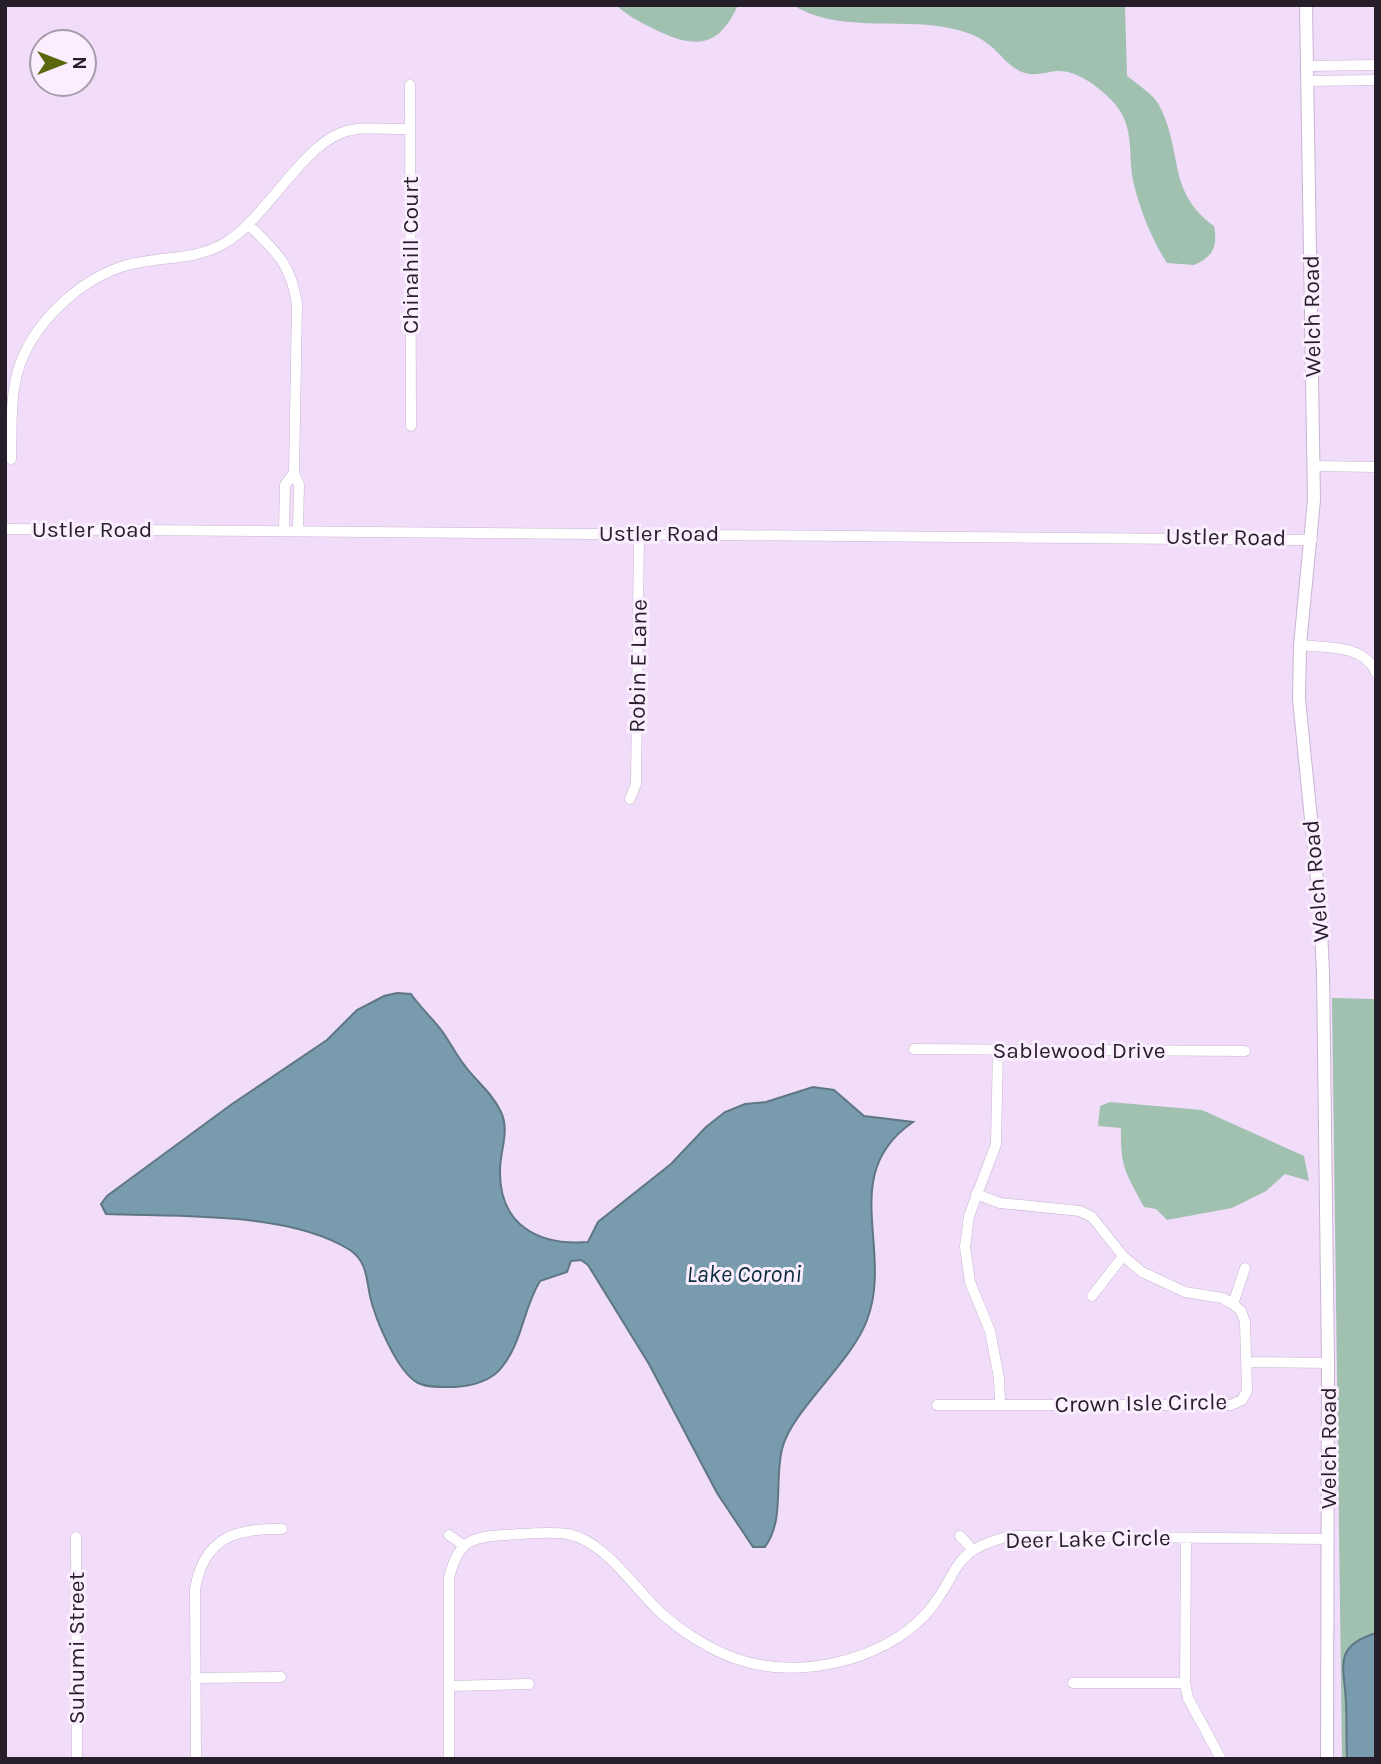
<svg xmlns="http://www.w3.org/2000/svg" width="1381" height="1764" viewBox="0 0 1381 1764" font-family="Karla,sans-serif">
<rect width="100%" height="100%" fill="#f1ddfa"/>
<path fill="#a0c1b0" d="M616,5H738C719,47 697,49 658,31C642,23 629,17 616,5Z
M793,5H1125L1127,76C1137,84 1153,94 1159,105C1184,153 1166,191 1214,226C1218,246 1213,257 1194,265L1167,263C1153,242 1140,210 1134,185C1127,156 1136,129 1115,104C1102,89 1078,70 1057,71C1048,72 1039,75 1030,74C1010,71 1003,55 988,44C976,34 960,30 944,27C899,19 833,32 793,5Z
M1332,998L1376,999V1759H1342Z
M1110,1102L1202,1110L1304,1156L1309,1181L1285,1174L1266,1191L1232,1208L1167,1220L1156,1209L1144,1207C1126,1173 1120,1167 1121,1128L1098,1126L1100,1106Z"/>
<path fill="#789cad" stroke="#5f7685" stroke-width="2" d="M397,993L411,994C420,1007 432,1018 442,1031C450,1042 456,1055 465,1066C477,1082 493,1094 501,1112C510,1131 500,1151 500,1170C499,1224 537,1246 588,1242L598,1222L671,1164L706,1127L725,1112L745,1104L766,1102L813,1087L834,1090L864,1116L913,1122C837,1174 894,1249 867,1320C852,1362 791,1411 782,1449C774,1482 785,1519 765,1547H753L717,1493L649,1364L588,1265L581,1260L571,1261L567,1272L540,1281C523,1309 523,1340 502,1367C492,1381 471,1386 455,1387C443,1387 429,1388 418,1383C397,1372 375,1318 370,1296C366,1277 367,1262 350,1250C289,1211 177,1217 106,1214L101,1204L107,1196L232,1104L327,1040L357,1010L384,996Z
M1376,1633V1759H1347C1346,1740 1347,1722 1346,1703C1345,1668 1331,1647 1376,1633Z"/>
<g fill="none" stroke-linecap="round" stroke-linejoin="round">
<defs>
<path id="minor" d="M1307,66L1376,65
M1308,81L1376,80
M410,85L411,426
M248,224C276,252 291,263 297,304L294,473L299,485L298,530
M11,459C12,431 10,401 17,374C30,325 79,279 127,265C161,256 194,261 225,243C265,219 301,148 341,133C361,125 388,130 410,129
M1314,466L1376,467
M5,529L1312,540
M284,530L285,485L294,473
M1300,645C1326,648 1365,644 1376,673
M630,799L636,784L639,532
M914,1049L1245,1051
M998,1049L996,1144L969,1216L965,1247L970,1282L990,1331L999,1378L1000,1404
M1092,1296L1123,1256
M1233,1304L1245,1268
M1246,1362L1328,1363
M937,1405H1231L1242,1400L1247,1391L1245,1322L1241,1311L1233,1304L1222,1298L1185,1292L1142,1272L1123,1256L1092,1217L1080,1211L1000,1203L976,1194
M449,1535L463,1545
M960,1536L973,1550
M76,1537L77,1759
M1186,1538L1185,1683L1188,1698L1221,1759
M195,1678L281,1677
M1073,1683H1185
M449,1686L529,1684
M196,1759L195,1589C204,1538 235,1528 282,1529
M449,1759V1578C458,1543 468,1537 504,1535C525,1534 548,1531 568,1534C606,1542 633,1587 660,1612C681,1631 710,1650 737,1659C797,1680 880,1662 925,1615C962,1575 945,1552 1010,1536L1328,1539"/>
<path id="major" d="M1306,5L1314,500L1300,645L1299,699L1320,909L1323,972L1328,1363L1327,1759"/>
</defs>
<use href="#minor" stroke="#c8b5d1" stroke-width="11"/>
<use href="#major" stroke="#c8b5d1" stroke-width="14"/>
<use href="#minor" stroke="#fff" stroke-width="10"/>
<use href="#major" stroke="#fff" stroke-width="12"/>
</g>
<g text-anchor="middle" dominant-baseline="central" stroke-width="6" stroke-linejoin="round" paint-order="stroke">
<g font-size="23" fill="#261f29" stroke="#faeeff">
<text transform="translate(410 255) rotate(-90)">Chinahill Court</text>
<text transform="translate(1312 316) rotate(-91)">Welch Road</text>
<text x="92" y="529">Ustler Road</text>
<text x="659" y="533">Ustler Road</text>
<text transform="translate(1226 537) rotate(1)">Ustler Road</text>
<text transform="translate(638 666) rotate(-89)">Robin E Lane</text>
<text transform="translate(1316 881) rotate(-95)">Welch Road</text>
<text x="1079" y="1050">Sablewood Drive</text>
<text transform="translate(1141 1403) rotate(-1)">Crown Isle Circle</text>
<text transform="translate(1328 1448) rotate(-90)">Welch Road</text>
<text transform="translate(1088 1539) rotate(-1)">Deer Lake Circle</text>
<text transform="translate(76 1648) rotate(-90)">Suhumi Street</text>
</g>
<g font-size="24" font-style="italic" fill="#0c2e3c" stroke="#faeeff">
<text x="744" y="1274">Lake Coroni</text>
</g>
</g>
<rect width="1381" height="1764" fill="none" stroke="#261f29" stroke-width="14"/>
<g transform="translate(63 63) rotate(90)"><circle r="33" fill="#faeeff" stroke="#a59ba9" stroke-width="2"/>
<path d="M0-5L12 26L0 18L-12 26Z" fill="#5a670c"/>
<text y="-10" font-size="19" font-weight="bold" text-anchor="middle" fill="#261f29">N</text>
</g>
</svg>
